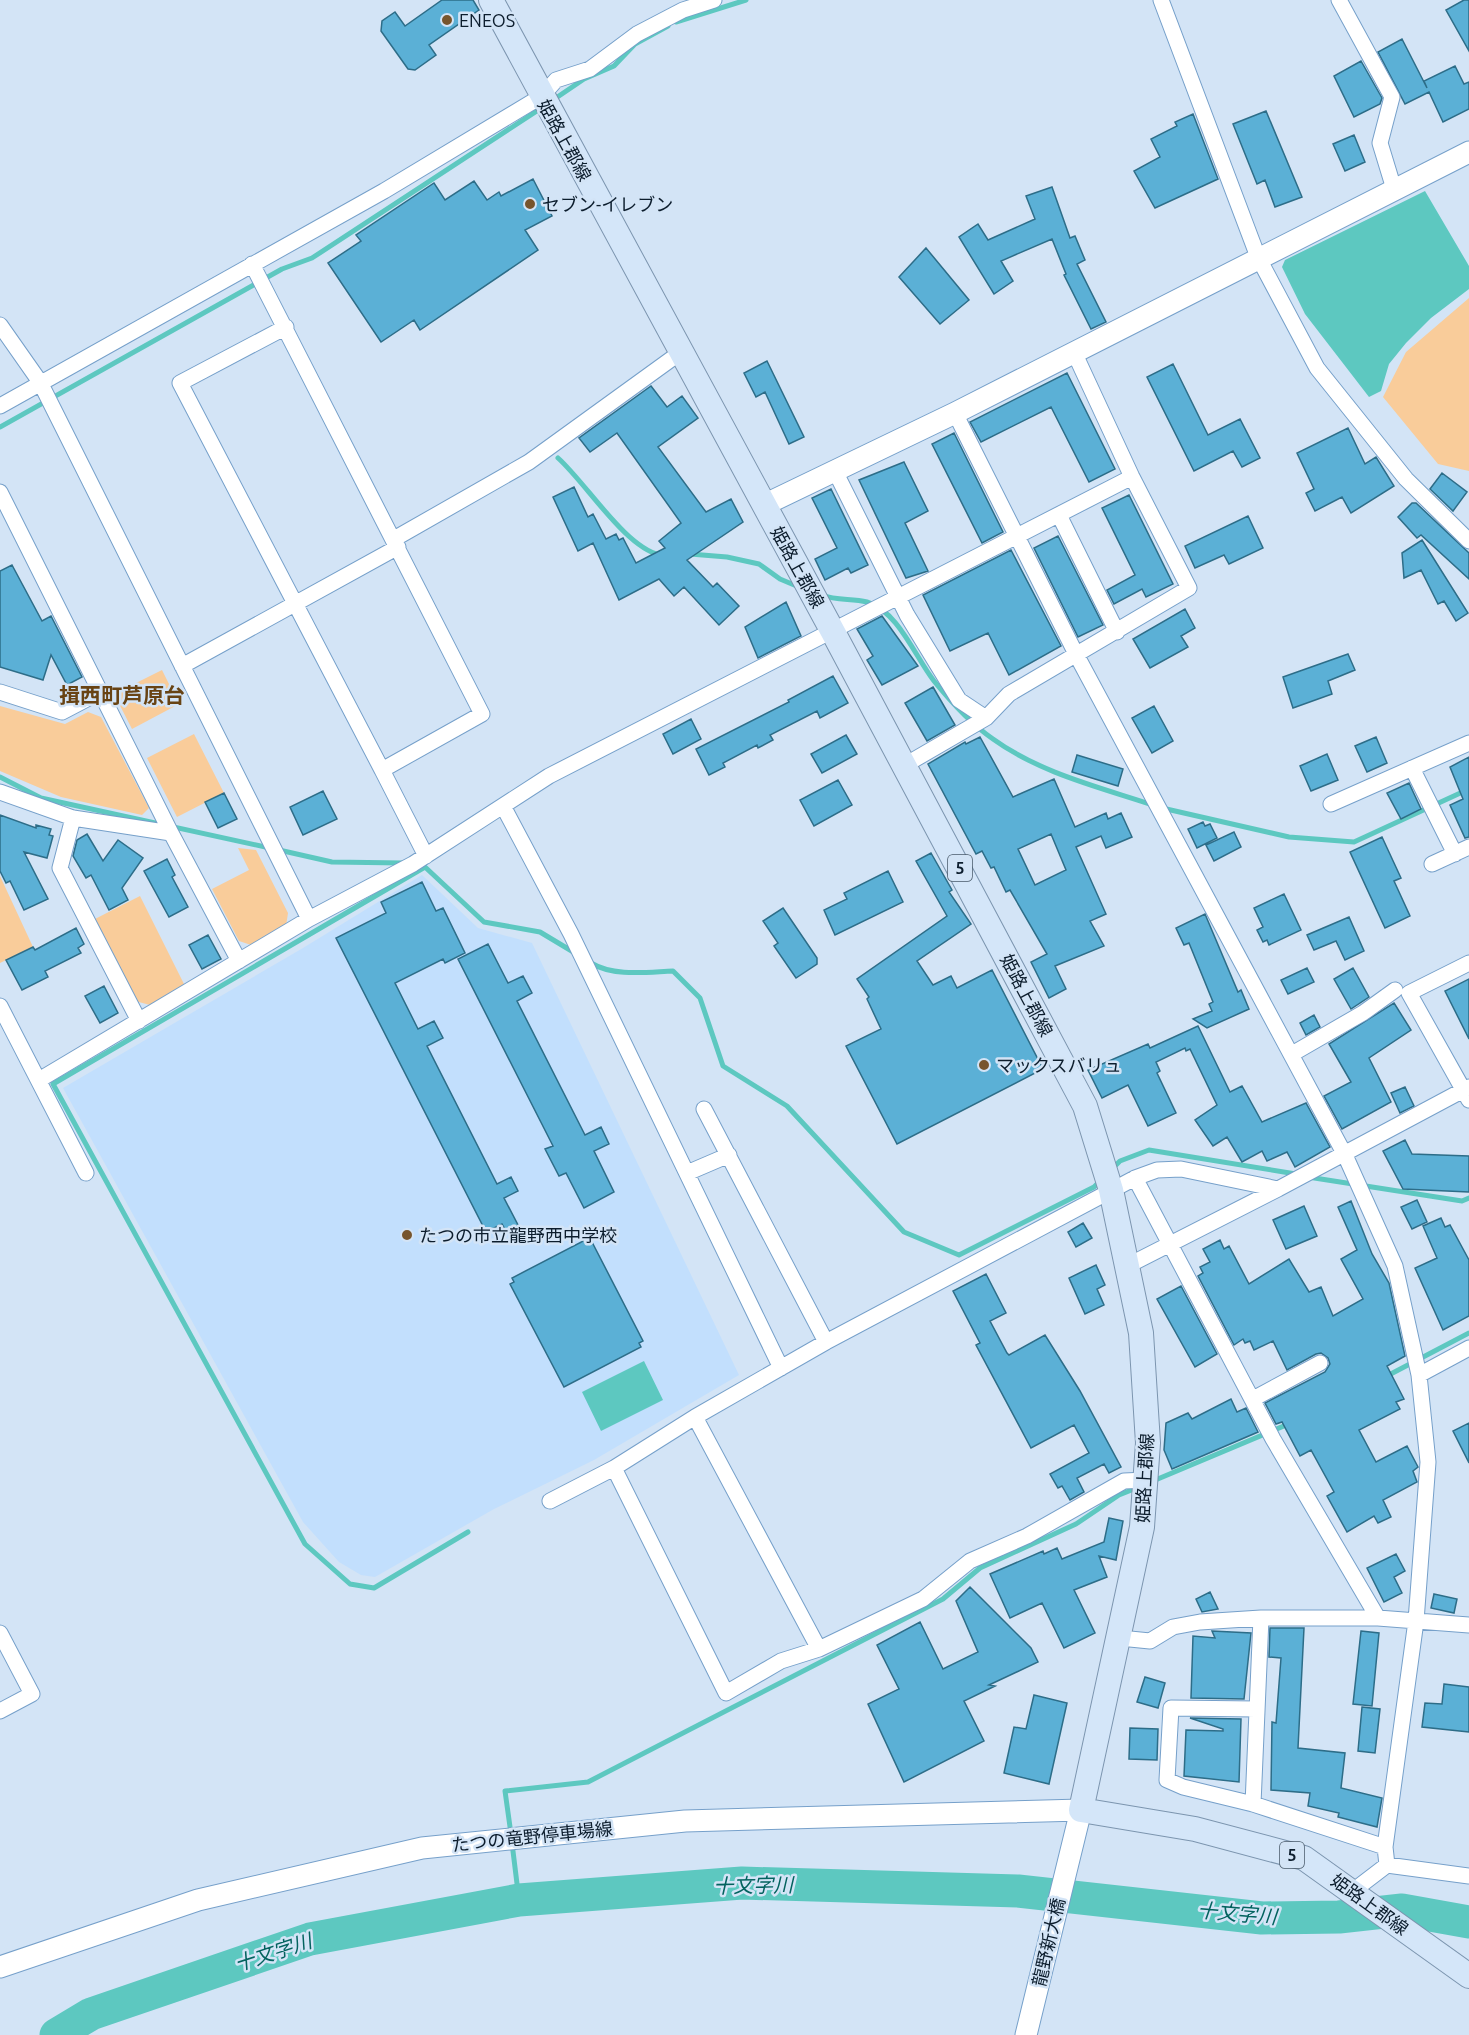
<svg xmlns="http://www.w3.org/2000/svg" width="1469" height="2035" viewBox="0 0 1469 2035" font-family="Ubuntu,'Noto Sans JP',sans-serif">
<rect width="100%" height="100%" fill="#d3e4f6"/>
<path fill="#c2dffd" d="M422,875L478,928L532,943L739,1375L594,1460L494,1509L375,1577L361,1575L339,1562L303,1522L63,1088L303,948Z"/>
<path fill="#f9cc9a" d="M1469,298V471L1438,464L1383,397L1406,352Z
M162,670L179,704L132,729L114,694Z
M0,706L65,724L88,712L101,717L149,808L142,815L61,797L0,771Z
M194,734L224,793L177,817L147,758Z
M238,848L256,850L288,913L286,926L254,946L239,941L212,889L249,870Z
M0,876L33,947L0,963Z
M140,896L185,986L150,1005L135,1001L93,920Z"/>
<path fill="#5dc8c0" d="M1425,191L1469,266V289L1431,318L1406,343L1389,364L1381,391L1369,397L1305,314L1282,267L1285,260Z
M644,1361L663,1400L601,1431L582,1392Z"/>
<g fill="none" stroke-linecap="round" stroke-linejoin="round">
<path stroke="#5dc8c0" stroke-width="5" d="M676,22L746,0
M553,100L584,79L614,66L635,44L668,26
M0,427L282,269L312,258L543,107
M558,458C586,483 625,547 660,555
M690,554L727,557L759,564L780,579L799,587
M822,595C837,601 852,598 867,602C899,612 915,657 934,681C951,702 971,724 993,739C1040,773 1099,787 1153,805
M0,777L41,798L270,848
M1162,808L1289,837L1354,842L1469,789
M279,850L332,862L403,863
M418,865L425,867L484,922L540,932L575,953
M425,867L53,1084L305,1544L350,1584L374,1588L468,1532
M591,963C614,977 647,972 673,971L700,998L723,1066L787,1106L904,1232L959,1255L1094,1187L1101,1180
M1112,1169L1120,1161L1149,1150L1296,1174
M1308,1177L1462,1201L1469,1198
M1385,1377L1469,1333
M1153,1481L1291,1423
M511,1834L505,1791L588,1782L943,1599L980,1568L1076,1524L1119,1495L1139,1487
M512,1843L519,1900"/>
<path stroke="#5dc8c0" stroke-width="33" d="M56,2035L91,2014L310,1939L519,1900L742,1883L1018,1891L1262,1918L1339,1917L1402,1910L1469,1922"/>
</g>
<path fill="#5bb0d6" stroke="#2d6d88" stroke-width="1.5" fill-rule="evenodd" d="M442,0H473L479,10L429,45L436,55L415,70L408,69L381,31L382,21L395,12L405,26Z
M1464,0H1469V51L1446,10Z
M1402,39L1427,88L1424,81L1455,66L1464,84L1469,82V109L1443,122L1429,92L1405,104L1378,52Z
M1361,61L1382,98L1380,104L1354,117L1334,76Z
M1266,111L1302,197L1275,207L1265,180L1257,184L1233,124Z
M1193,114L1218,179L1155,208L1134,171L1160,157L1151,139L1177,126L1175,122Z
M1354,135L1365,162L1345,171L1333,144Z
M533,179L552,216L525,230L538,250L420,330L414,320L381,342L328,263L361,241L356,235L434,183L445,200L474,181L487,200L499,192L501,196Z
M1052,187L1070,238L1075,236L1085,260L1077,264L1106,322L1091,329L1064,275L1066,274L1052,239L1001,261L1013,281L994,294L959,237L978,224L988,240L1035,219L1026,196Z
M926,248L969,300L940,324L899,277Z
M767,361L804,437L789,444L765,392L756,397L744,373Z
M1173,364L1208,435L1240,419L1260,458L1242,467L1233,451L1194,471L1147,377Z
M1067,373L1115,469L1089,482L1051,407L981,442L970,422Z
M651,386L667,407L682,396L698,418L658,447L706,512L731,499L743,522L687,560L713,587L717,583L739,606L719,625L684,587L674,596L659,579L619,600L593,543L578,551L553,497L574,487L588,517L593,514L606,539L616,534L619,540L623,538L636,563L665,548L659,541L681,523L617,433L590,452L579,438Z
M1348,428L1365,464L1376,457L1394,486L1351,513L1342,497L1315,511L1306,493L1314,489L1297,453Z
M954,433L1003,532L982,543L932,444Z
M904,462L928,511L905,523L928,571L906,578L859,480Z
M1442,473L1467,492L1453,511L1430,489Z
M831,489L868,565L851,573L848,568L825,580L815,559L837,548L812,498Z
M1129,495L1173,584L1146,597L1142,589L1114,604L1107,590L1135,575L1102,508Z
M1412,503H1416L1469,553V579L1421,535L1417,538L1398,517Z
M1248,516L1263,548L1229,564L1224,555L1195,568L1185,546Z
M1058,536L1103,625L1078,637L1034,548Z
M1422,540L1468,613L1456,621L1444,601L1438,604L1421,570L1404,578L1402,553Z
M1011,550L1061,646L1009,675L988,633L950,651L923,595Z
M12,565L42,621L51,616L82,677L67,685L51,655L43,680L0,667V571Z
M786,602L801,636L758,658L745,627Z
M1185,609L1195,628L1181,636L1188,647L1150,668L1133,639Z
M882,616L918,666L882,685L867,660L873,656L857,629Z
M1348,654L1355,670L1328,681L1332,694L1293,708L1283,677Z
M833,676L848,703L820,718L817,711L770,735L773,740L758,748L757,745L723,763L725,767L709,775L696,749L789,702L788,700Z
M933,687L955,725L927,741L905,703Z
M1154,706L1173,741L1152,753L1132,718Z
M691,719L701,739L673,754L663,734Z
M846,735L857,754L822,773L811,754Z
M980,737L1013,797L1054,779L1075,827L1106,813L1108,819L1121,813L1132,837L1106,848L1101,836L1076,847L1106,914L1090,921L1104,946L1055,966L1066,989L1049,998L1031,962L1047,954L1010,890L1006,892L994,867L991,868L982,851L976,854L928,764L965,742L966,744ZM1051,834L1066,870L1035,885L1018,849Z
M1376,737L1387,763L1367,772L1355,746Z
M1327,754L1338,780L1311,791L1300,766Z
M1077,755L1123,769L1118,786L1072,772Z
M1469,757V837L1465,838L1450,805L1463,799L1450,767Z
M838,780L852,805L814,826L800,800Z
M1409,783L1421,809L1401,819L1387,793Z
M323,791L337,819L303,835L290,807Z
M224,793L237,819L218,828L205,802Z
M0,815L36,828V825L51,829L49,835L53,836L47,858L24,852L48,899L24,910L10,881L6,883L0,871Z
M1203,822L1205,826L1210,824L1217,838L1197,848L1188,829Z
M1234,832L1241,847L1214,861L1206,845Z
M87,834L103,861L118,840L143,858L122,888L128,900L109,910L91,875L86,878L73,856L77,840Z
M1382,837L1401,878L1394,881L1410,916L1385,928L1350,852Z
M931,853L952,890L949,892L971,924L917,961L933,985L951,976L957,988L992,970L1043,1069L897,1144L846,1046L881,1029L867,999L869,997L857,979L947,916L916,861Z
M167,859L175,875L172,877L188,907L169,917L144,871Z
M888,871L903,902L835,935L824,910L847,899L844,893Z
M422,882L436,911L443,908L465,953L445,963L443,959L395,983L418,1029L434,1021L443,1038L427,1046L497,1184L511,1177L518,1191L504,1198L518,1225L506,1231L502,1224L486,1232L336,938L386,913L381,902Z
M1284,894L1301,930L1269,945L1267,940L1263,942L1257,930L1263,927L1254,908Z
M783,908L817,958V964L796,978L774,946L778,943L763,921Z
M1205,914L1238,992L1241,990L1249,1009L1207,1028L1193,1019L1212,1011L1209,1004L1213,1002L1189,943L1184,945L1176,928Z
M1349,917L1364,951L1345,960L1336,941L1314,950L1307,935Z
M76,928L84,944L78,948L81,953L45,971L48,977L22,990L6,960L33,947L35,950Z
M208,935L221,959L202,969L189,945Z
M488,944L508,983L523,976L532,993L517,1001L585,1135L601,1127L609,1144L594,1151L614,1192L584,1208L566,1173L559,1176L545,1149L553,1146L458,959Z
M1307,968L1314,982L1288,994L1281,980Z
M1353,968L1369,997L1351,1009L1334,979Z
M1469,979V1039L1445,991Z
M104,986L118,1013L100,1023L85,996Z
M1394,1003L1411,1030L1369,1058L1391,1102L1342,1129L1324,1096L1351,1082L1329,1044Z
M1314,1015L1320,1027L1306,1035L1300,1023Z
M1198,1026L1230,1092L1242,1086L1262,1122L1306,1103L1330,1147L1295,1167L1287,1152L1267,1161L1262,1151L1242,1162L1227,1137L1213,1146L1195,1120L1217,1105L1190,1049L1186,1051L1185,1048L1156,1062L1160,1071L1157,1073L1176,1113L1148,1126L1128,1085L1102,1098L1088,1070L1148,1044L1150,1048Z
M1405,1087L1414,1106L1400,1113L1391,1093Z
M1405,1140L1412,1154L1469,1156V1192L1403,1189L1383,1151Z
M1417,1200L1427,1222L1412,1229L1401,1207Z
M1351,1201L1372,1254L1389,1283L1405,1356L1387,1366L1404,1399L1396,1402L1400,1409L1359,1430L1376,1462L1407,1446L1418,1467L1413,1471L1417,1482L1383,1500L1391,1517L1378,1523L1374,1516L1347,1532L1327,1496L1334,1492L1311,1450L1300,1456L1282,1422L1276,1424L1265,1403L1325,1372L1330,1364L1328,1358L1321,1353L1316,1354L1287,1370L1273,1341L1254,1350L1250,1341L1245,1343L1243,1339L1234,1345L1198,1276L1203,1273L1200,1267L1210,1262L1203,1249L1220,1240L1224,1249L1229,1246L1249,1284L1289,1259L1309,1292L1321,1287L1333,1316L1363,1299L1341,1259L1357,1250L1338,1207Z
M1304,1206L1317,1236L1286,1249L1273,1220Z
M1441,1218L1445,1227L1450,1225L1469,1260V1316L1443,1330L1415,1268L1437,1258L1423,1226Z
M1083,1223L1092,1238L1076,1247L1068,1232Z
M587,1239L589,1244L592,1242L643,1341L639,1343L641,1347L564,1387L510,1284L514,1282L512,1278Z
M1096,1265L1105,1285L1097,1289L1104,1305L1085,1314L1069,1278Z
M986,1274L1006,1313L990,1321L1007,1353L1009,1355L1045,1335L1080,1391L1121,1467L1109,1473L1104,1464L1077,1478L1084,1492L1070,1500L1062,1486L1058,1488L1050,1474L1089,1453L1074,1425L1031,1448L976,1345L980,1343L953,1291Z
M1181,1286L1217,1354L1195,1367L1157,1299Z
M1231,1399L1237,1412L1246,1408L1258,1432L1172,1469L1164,1450L1166,1423L1188,1413L1192,1419Z
M1469,1423V1463L1453,1431Z
M1109,1518L1123,1521L1116,1560L1099,1556L1107,1577L1074,1590L1095,1633L1064,1648L1042,1603L1010,1618L990,1574L1043,1551L1044,1554L1057,1548L1062,1559L1104,1542Z
M1396,1554L1405,1571L1394,1577L1402,1593L1384,1602L1367,1568Z
M970,1587L1031,1648L1038,1662L989,1685L995,1686L964,1701L984,1741L904,1782L868,1704L899,1689L877,1645L920,1622L943,1669L978,1652L956,1601Z
M1210,1592L1218,1609L1202,1612L1196,1599Z
M1434,1594L1457,1599L1454,1613L1431,1608Z
M1270,1628H1304L1298,1748L1345,1753L1341,1788L1382,1798L1377,1827L1338,1817L1339,1813L1308,1806L1310,1793L1271,1790L1272,1722L1276,1723L1281,1658L1269,1657Z
M1212,1631L1251,1633L1244,1699L1191,1698L1193,1636L1215,1638Z
M1361,1631L1379,1633L1372,1706L1353,1704Z
M1145,1677L1165,1683L1158,1708L1137,1702Z
M1444,1684L1469,1687V1732L1422,1727L1425,1703L1442,1704Z
M1034,1695L1067,1703L1049,1784L1004,1773L1014,1727L1026,1729Z
M1362,1707L1380,1709L1375,1753L1358,1751Z
M1190,1718L1241,1719L1239,1782L1184,1776L1186,1730L1223,1731V1729Z
M1130,1728L1158,1729L1157,1760L1129,1759Z"/>
<g fill="none" stroke-linecap="round" stroke-linejoin="round">
<defs>
<path id="street" d="M1161,0L1258,257L1317,368L1406,479L1469,541
M1339,0L1392,97L1380,143L1394,189
M252,264L482,714L382,770L426,856
M0,325L40,382L309,919
M286,327L180,383L382,770
M0,406L384,191L542,96L556,80L590,69L637,34L683,10L714,0
M955,413L1077,656L1345,1155L1395,1266L1419,1375L1428,1462L1416,1621L1385,1847L1387,1865
M835,471L907,615L959,700L986,718
M0,492L171,833
M1059,515L1117,632
M394,539L529,462L681,352
M182,666L398,547
M0,692L62,712L102,691
M905,765L986,718L1009,694L1189,588L1132,477L1074,352
M1412,768L1455,854
M0,792L73,818L171,833L239,961
M1331,804L1469,743
M503,806L571,934L781,1368
M73,818L60,868L139,1021
M1432,864L1469,847
M1469,963L1409,993L1469,1100
M0,1006L86,1173
M1292,1054L1363,1013L1395,990
M39,1080L309,919L413,864L549,776L1132,477
M704,1109L826,1342
M687,1173L729,1155
M1135,1178L1273,1439L1378,1618
M1127,1266L1278,1189
M1419,1375L1469,1348
M1253,1399L1320,1363
M695,1417L819,1649
M614,1468L726,1693L781,1661L819,1649L923,1599L970,1561L1027,1536L1124,1481L1146,1480
M550,1501L614,1468L695,1417L826,1342L1135,1178L1157,1170L1181,1169L1278,1189L1469,1087
M1261,1618L1253,1804L1385,1847
M0,1633L32,1694L0,1711
M1120,1638L1150,1641L1173,1627L1200,1622L1261,1618H1378L1469,1625
M1253,1804L1183,1787L1167,1780L1171,1708L1256,1709
M1353,1891L1387,1865L1469,1876"/>
<path id="secondary" d="M764,505L955,413L1469,152
M0,1967L198,1900L422,1848L685,1821L1081,1810L1026,2035"/>
<path id="primary" d="M491,0L833,632L1085,1106L1111,1190L1141,1333L1148,1443L1142,1527L1081,1810L1195,1829L1304,1858L1469,1976"/>
</defs>
<use href="#street" stroke="#76a0ca" stroke-width="17"/>
<use href="#secondary" stroke="#76a0ca" stroke-width="23"/>
<use href="#primary" stroke="#7c95af" stroke-width="26"/>
<use href="#street" stroke="#fff" stroke-width="15"/>
<use href="#secondary" stroke="#fff" stroke-width="21"/>
<use href="#primary" stroke="#d4e6f9" stroke-width="24"/>
</g>
<g fill="#77552d" stroke="#d3e4f6" stroke-width="2">
<circle cx="447" cy="20" r="6"/>
<circle cx="530" cy="204" r="6"/>
<circle cx="984" cy="1065" r="6"/>
<circle cx="407" cy="1235" r="6"/>
</g>
<g text-anchor="middle" dominant-baseline="central" stroke-width="5" stroke-linejoin="round" paint-order="stroke">
<g fill="#d3e4f6" stroke="#485969" stroke-width="1.5">
<rect x="948" y="855" width="24" height="26" rx="4.5"/>
<rect x="1280" y="1842" width="24" height="26" rx="4.5"/>
</g>
<g font-size="16" font-weight="bold" fill="#0c1d2d">
<text x="960" y="868">5</text>
<text x="1292" y="1855">5</text>
</g>
<g font-size="18" fill="#0c1d2d" stroke="#d3e4f6" text-anchor="start">
<text x="459" y="20">ENEOS</text>
<text x="542" y="204">セブン-イレブン</text>
<text x="996" y="1065">マックスバリュ</text>
<text x="419" y="1235">たつの市立龍野西中学校</text>
</g>
<g font-size="18" fill="#0c1d2d" stroke="#d3e4f6">
<text transform="translate(565 140) rotate(61)">姫路上郡線</text>
<text transform="translate(798 567) rotate(61)">姫路上郡線</text>
<text transform="translate(1027 995) rotate(62)">姫路上郡線</text>
<text transform="translate(1144 1478) rotate(-87)">姫路上郡線</text>
<text transform="translate(532 1836) rotate(-6)">たつの竜野停車場線</text>
<text transform="translate(1370 1904) rotate(36)">姫路上郡線</text>
<text transform="translate(1048 1942) rotate(-77)">龍野新大橋</text>
</g>
<g font-size="20" font-style="italic" fill="#03635f" stroke="#d3e4f6">
<text transform="translate(753 1885) rotate(-1)">十文字川</text>
<text transform="translate(1237 1913) rotate(5)">十文字川</text>
<text transform="translate(273 1952) rotate(-18)">十文字川</text>
</g>
<g font-size="21" font-weight="bold" fill="#684313" stroke="#d3e4f6">
<text x="122" y="695">揖西町芦原台</text>
</g>
</g>
</svg>
